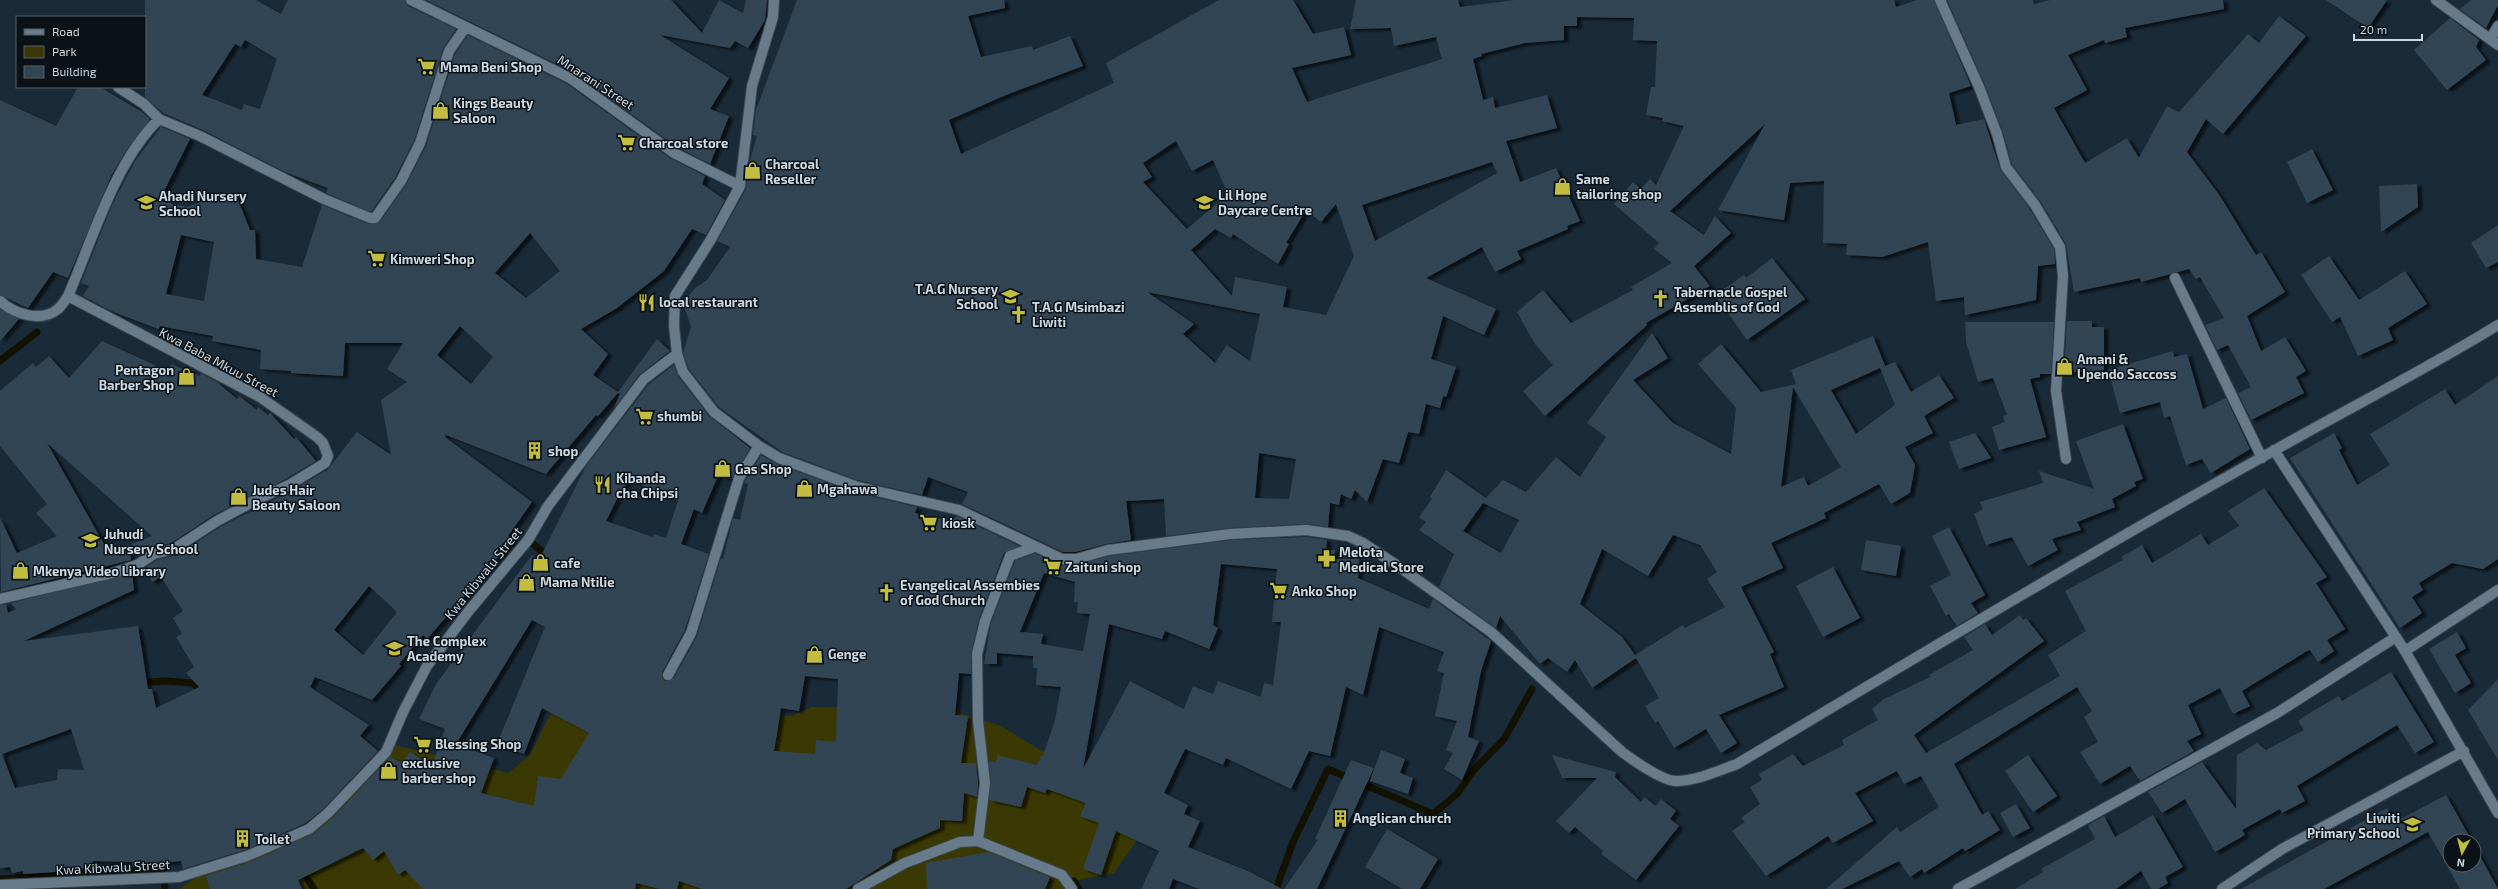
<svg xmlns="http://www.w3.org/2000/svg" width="2498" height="889" viewBox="0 0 2498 889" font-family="'Exo 2',sans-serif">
<defs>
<filter id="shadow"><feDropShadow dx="4.5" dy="2.5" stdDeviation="1" flood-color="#0009"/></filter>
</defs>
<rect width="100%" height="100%" fill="#192a38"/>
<path fill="#3b3903" d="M651,666L677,683L759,711L791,716L812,707L902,708L957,712L1001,726L1042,751L1104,772L1137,840L1114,873L1074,881L1068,889H179L200,875L315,827L386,743L509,773L530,754L567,682Z"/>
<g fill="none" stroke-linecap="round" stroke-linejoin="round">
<path stroke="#131200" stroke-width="7" d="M0,361L37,332
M528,540L549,557
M137,683L165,681L193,683L204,694
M301,869L314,889
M0,879L163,869L165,889
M1074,881L1079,889
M1276,889L1293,842L1328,769L1433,814L1457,794L1473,771L1504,739L1532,689"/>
</g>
<path fill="#334554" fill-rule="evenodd" filter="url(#shadow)" d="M145,0H256L281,14L288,0H405L408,6L456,29L443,49L414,141L395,178L371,212L326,193L328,188L285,172L203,130L163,113L145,97ZM245,40L277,59L260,109L244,104L242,110L202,95L235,44L241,47Z
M426,0H671L702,33L719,0L743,13L746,0H767L765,20L748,48L735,41L730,48L660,35L729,78L710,109L729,116L710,164L677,147L573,72Z
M797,0H1004L1005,8L968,16L981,57L1032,46L1033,50L1070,36L1083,66L1006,95L949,120L961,154L1114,83L1106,63L1219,0H1293L1313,34L1344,27L1351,55L1292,68L1307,102L1442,59L1436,37L1394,46L1391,28L1350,29L1356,0H1458L1460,7L1515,0H1894L1896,7L1917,0H1934L1971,86L1949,93L1956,125L1984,119L2000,169L2030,209L2054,249L2055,264L2038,266L2036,300L1965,315L1964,297L1936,301L1928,242L1882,257L1846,255L1847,244L1823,243L1824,181L1790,183L1784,220L1718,210L1765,124L1670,211L1704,235L1715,216L1731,233L1694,266L1710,286L1646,323L1647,325L1545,416L1523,391L1553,365L1535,344L1517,312L1543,290L1571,323L1633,290L1631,287L1672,263L1654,249L1659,243L1614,204L1633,182L1641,189L1650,179L1656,185L1684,126L1662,121L1663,118L1646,115L1651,87H1655L1657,41L1633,40L1634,18L1577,17V26H1564V40L1525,43L1481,54L1482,56L1473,59L1483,100L1493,97L1495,108L1547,95L1557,128L1506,141L1520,182L1556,168L1580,221L1567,226L1568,229L1517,251L1521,259L1495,272L1482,247L1426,278L1496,309L1484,335L1443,316L1431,359L1456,367L1446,397L1443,396L1440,408L1426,404L1419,434L1408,432L1399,463L1383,459L1367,502L1355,490L1351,499L1341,494L1339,505L1330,503L1328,527L1306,524L1230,528L1166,536L1164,499L1126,501L1131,540L1106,544L1075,552H1063L962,504L968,492L928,477L922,495L857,480L782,452L719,407L689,369L683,353L691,327L683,303L695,288L707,280L730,247L717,241L746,189L750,160L757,136L753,135L756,110ZM1176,141L1192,171L1213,160L1228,194L1187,229L1143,182L1152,177L1143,163ZM1492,162L1497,173L1375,241L1362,205ZM1336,204L1354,256L1326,315L1283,307L1287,287L1235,277L1232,296L1191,250L1215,229L1231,238L1233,234L1278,264L1289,244L1286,243L1306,210L1321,222ZM1147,292L1260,314L1250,361L1227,345L1215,363L1183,334L1194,324ZM1259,453L1296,459L1289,499L1255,498Z
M1947,0H2033L2034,4L2050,0H2223L2224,9L2125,28L2127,37L2105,43L2104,40L2068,55L2087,90L2054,108L2085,163L2127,138L2139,158L2167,106L2179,112L2248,34L2259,43L2279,16L2306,36L2223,134L2206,119L2187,152L2220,196L2256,255L2261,252L2285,292L2247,316L2261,351L2285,337L2306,371L2296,377L2304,393L2251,420L2238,393L2251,387L2228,345L2217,350L2205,325L2224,318L2200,277L2196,279L2189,269L2141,282L2140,278L2074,292L2066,244L2041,202L2012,164L2003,132L1985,85Z
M2326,0H2387L2368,28Z
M2471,0H2498V5L2486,28L2460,9Z
M2450,18L2479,40L2476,47L2486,60L2447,90L2414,50Z
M468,35L567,84L670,158L705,176L702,184L725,200L706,235L692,229L664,271L617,308L581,329L608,354L593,375L618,392L657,339L670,351L639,375L613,410L620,394L618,393L598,416L596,415L546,474L446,435L445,437L532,502L508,536L513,540L427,639L423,635L399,664L401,666L372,700L315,677L310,687L369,725L360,736L378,751L324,808L306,823L245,850L183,869L181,861L133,866L132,862L93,861L92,869L56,867V872L23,874V871L12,873L10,867L0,868V605L6,604L8,613L16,609L11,603L132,573L134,590L24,641L138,626L148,689H152L156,708L199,687L186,673L194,667L176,637L182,634L173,618L183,611L161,577L152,582L145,568L157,560L177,555L220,527L292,491L325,471L326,472L357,432L391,455L381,400L407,382L387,369L403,343H345L343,376L291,373V371L260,369L261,350L212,341L213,336L160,326L158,329L109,310L83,296L89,286L81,283L112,205L135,161L161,127L190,139L159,201L187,207L229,192L236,195L250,230H255L256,259L302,267L322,205L368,224H375L380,222L406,185L426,146L455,54ZM530,233L560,271L526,298L495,273ZM181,235L214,242L204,301L166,294ZM460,326L493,357L471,384L437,355ZM369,586L397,612L363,655L334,630ZM71,729L84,770L58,769L57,780L15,788L2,754Z
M78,87H100L142,112L150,119L124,154L111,176L68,278L53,272L28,308L0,295V100L56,126Z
M2312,149L2333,190L2307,203L2287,162Z
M2417,184L2418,207L2381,232L2379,186Z
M2498,225V262L2486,268L2471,243Z
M2329,256L2359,300L2405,271L2427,304L2388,328L2393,340L2358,356L2340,317L2332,322L2301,275Z
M1772,258L1805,299L1747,340L1715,295L1744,275L1746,278Z
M0,309L19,319L0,341Z
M2067,321H2092V327H2104V370L2064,373Z
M1965,322H2054L2051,374H2040V377L2030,379L2046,437L1999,450L1992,427L2005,422L2003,416L2007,415L1993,378L1978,382L1966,342Z
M1652,333L1668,358L1633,380L1673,423L1731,454L1736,408L1698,364L1721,344L1761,392L1796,384L1791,370L1873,336L1885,366L1881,368L1895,362L1911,392L1939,375L1954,398L1924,416L1933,433L1905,447L1915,465L1910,493L1891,504L1879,484L1824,513L1826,518L1771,543L1783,568L1741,587L1774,652L1770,654L1784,687L1719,715L1737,743L1721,753L1706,729L1674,748L1658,721L1655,723L1645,706L1659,698L1636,658L1592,688L1575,660L1567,672L1548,658L1540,664L1500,616L1496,628L1439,587L1454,554L1419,530L1426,522L1419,517L1432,499L1430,497L1446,470L1486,498L1503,480L1526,492L1556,457L1580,477L1606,437L1587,423ZM1880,368L1895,405L1856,434L1831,390ZM1793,387L1841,467L1808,486L1804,477L1781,487ZM1483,503L1519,520L1501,553L1463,531ZM1673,535L1700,545L1717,572L1707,579L1725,607L1685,628L1683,625L1635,655L1622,637L1580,604L1602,549L1648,576Z
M102,341L168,371L171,364L200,376L201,373L217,382L237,399L239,396L257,410L258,407L268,415L270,413L294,439L296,437L316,461L286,479L214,515L171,543L152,548L138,556L131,544L152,536L47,443L109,553L129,545L131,560L1,592L0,518L17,553L57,536L36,513L47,504L0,446V391L33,363L36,367L49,356L69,378Z
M2173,351L2174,357L2187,354L2203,409L2226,398L2250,449L2211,473L2202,459L2186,465L2170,416L2164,418L2160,402L2120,413L2108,370Z
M674,365L678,376L709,416L750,448L732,479L718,476L702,513L694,509L681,544L709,554L685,630L662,672V678L665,681L674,678L697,636L721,558L723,559L733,518L740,520L748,484L744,483L745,481L761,455L777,464L853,492L917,507L915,513L952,521L957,516L1019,546L1004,553L979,619L971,653V674L959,673L955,715L968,716L961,763H976L978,783L977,797L964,793L962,821L940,820V828L893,849L891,860L846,889H702L679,881L677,889H660L636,883L635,889H423L405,870L398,875L384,851L373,860L363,848L298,880L302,889H210L206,876L250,862L313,834L333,818L390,757L402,763L410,752L432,766L445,729L419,719L436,684L532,555L539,560L586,466L649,384ZM630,480L678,501L666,538L654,534L653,537L606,521L620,493ZM532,620L545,627L497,744L524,754L542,708L589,733L561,779L538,776L534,806L481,793L494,758L456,744ZM805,676L838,679L836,742L816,740L815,754L774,751L781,708L799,711Z
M2498,376V559L2483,569L2452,563L2419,583L2423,590L2412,597L2422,613L2400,628L2290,458L2334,433L2342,448L2339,450L2357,485L2390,465L2370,434L2445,389L2455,405Z
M2123,424L2143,479L2134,482L2136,486L2112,499L2115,507L2077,522L2081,530L2052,539L2058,550L2028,566L2012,537L1986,545L1974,514L1983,509L1980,502L2043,483L2039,471L2094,489L2076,441Z
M1975,433L1991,458L1959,469L1949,442Z
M2264,488L2327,577L2316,583L2345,629L2327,640L2334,651L2318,662L2310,650L2307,651L2242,691L2250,706L2233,714L2220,688L2188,705L2201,734L2187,741L2194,751L2140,781L2130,766L2100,784L2080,752L2098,742L2084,717L2092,711L2077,687L1954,764L1982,815L1988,811L2000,830L1965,851L1963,848L1924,873L1922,869L1910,877L1899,861L1842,889H1826L1897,827L1900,832L1939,807L1921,776L1904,784L1897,771L1855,793L1873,821L1833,843L1828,836L1766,876L1732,831L1745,822L1741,818L1760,804L1750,787L1762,780L1759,774L1793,754L1803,766L1844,745L1842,740L1878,720L1872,709L1884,699L1930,677L1929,675L1973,650L1964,637L1985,624L1992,635L2020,615L2023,620L2026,618L2044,641L1914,735L1926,753L2060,676L2048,655L2086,631L2065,591L2123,560L2121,557L2142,545L2152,563L2201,534L2208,545L2239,526L2228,511Z
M1949,527L1985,595L1971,603L1978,613L1957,626L1949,614L1946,616L1930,586L1951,575L1932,536Z
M1306,537L1327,540L1326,550H1335V559H1359L1358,578L1429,609L1433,599L1491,641L1481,671L1468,737L1479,741L1462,780L1444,769L1453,753L1446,750L1457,721L1435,716L1444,673L1437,671L1444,652L1379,627L1363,695L1346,687L1330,756L1309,751L1291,789L1226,758L1223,765L1185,749L1164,793L1188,805L1184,814L1200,821L1188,847L1250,872L1282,889H1199L1173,879L1169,889H1141L1159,851L1116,831L1101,875L1083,869L1099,823L1080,816L1086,803L1047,789L1045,793L1027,787L1021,807L989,800L991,782L989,762H996L998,755L1037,765L1041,756H1043L1055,720L1061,687L1036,685L1037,668H1033V656L997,653V664H984L991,623L1015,561L1035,553L1060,565H1076L1109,556L1231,540ZM1221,564L1277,569L1272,622H1281L1273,685L1264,683L1261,697L1218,681L1213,694L1193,686L1184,709L1130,681L1083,769L1109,624L1162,639L1165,631L1209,649L1218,628L1213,625ZM1044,573L1075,582L1074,602H1078L1077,613L1090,614L1083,651L1041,644L1043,634L1020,632Z
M1866,540L1901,546L1896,576L1861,570Z
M1833,567L1860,618L1823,637L1796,586Z
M2457,632L2466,648L2455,655L2471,683L2455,693L2429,649Z
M2391,672L2434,742L2415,753L2397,725L2297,786L2305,801L2282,813L2280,809L2242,830L2245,835L2215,852L2185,799L2162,813L2148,792L2202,762L2236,809L2237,755L2257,743L2266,750L2304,730L2298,721L2308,714L2339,696L2342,701Z
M2498,679V760L2468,710Z
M1381,750L1405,759L1400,773L1413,778L1408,794L1370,781Z
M1552,755L1616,772L1615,777L1641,802L1644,797L1656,806L1661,799L1676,811L1670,819L1679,826L1636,880L1601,854L1603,851L1575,827L1569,833L1556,821L1597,778H1562Z
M2028,755L2057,796L2033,812L2005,771Z
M1351,760L1374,768L1317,889H1284L1318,840L1315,839Z
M2446,795L2472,841H2450V865H2474V845L2498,889H2460L2428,832L2324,889H2241L2387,808L2395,822Z
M2016,804L2030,828L2013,837L2000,813Z
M2153,815L2183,867L2165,877L2168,883L2158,889H2151L2141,871L2116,889H2015L2043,872L2041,869L2095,839L2088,825L2104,816L2115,837Z
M1387,829L1438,859L1420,889H1402L1365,867Z
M988,852L1050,877L1045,889H927L926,863Z"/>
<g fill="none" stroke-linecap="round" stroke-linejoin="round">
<defs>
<path id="minor" d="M411,0L570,78L674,153L740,186
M774,0L773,17L752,86L740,186L710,241L675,296L674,326L677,354L683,372L714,412L759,446L779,458L855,486L959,510L1062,559H1076L1108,550L1230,534L1306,530L1348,536L1363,543L1395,564L1491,632L1622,752C1633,760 1662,781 1676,781C1696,781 1718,771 1737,764C1915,658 2093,551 2275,450C2349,408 2425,370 2498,325
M1940,0L1979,87L1997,134L2006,167L2035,205L2060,247L2063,276L2056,391L2066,459
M2436,0L2498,45
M2491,38L2498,26
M118,87L144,104L159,119L200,136L324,199L370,218H375L401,181L420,143L449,51L465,28
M2175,278L2262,458
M68,296C93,239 114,163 159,119
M0,301C14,314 41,323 58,309C62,306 65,300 68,296L260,397L317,437L323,443L328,456L325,463L289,485L258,499L217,521L174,549L154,554L137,565L113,573L0,599
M2274,450L2405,651L2498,813
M2405,651L2498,590
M668,675L691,633L739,478L759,446
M978,841L985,783L978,721L977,654L985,621L1010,556L1034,547
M0,885L179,877L247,856L309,829L328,813L386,752L403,712L427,666L468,612L528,540L548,506L644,379L677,354
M858,889L905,863L960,842L978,841L1062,875L1072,889
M1958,889L2277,713L2396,637
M2222,889L2282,849L2464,751"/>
</defs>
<use href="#minor" stroke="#384551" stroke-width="12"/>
<use href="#minor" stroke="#677b8b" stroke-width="10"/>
</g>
<defs>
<symbol id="supermarket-bare" viewBox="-9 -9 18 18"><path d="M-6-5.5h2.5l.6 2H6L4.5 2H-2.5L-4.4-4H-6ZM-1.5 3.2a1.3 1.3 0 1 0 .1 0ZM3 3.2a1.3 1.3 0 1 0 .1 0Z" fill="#c2bd3f" stroke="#0a1218" stroke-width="2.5" paint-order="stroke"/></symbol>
<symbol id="shop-bare" viewBox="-9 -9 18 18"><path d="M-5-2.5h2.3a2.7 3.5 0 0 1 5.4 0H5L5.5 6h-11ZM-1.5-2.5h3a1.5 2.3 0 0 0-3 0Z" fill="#c2bd3f" stroke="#0a1218" stroke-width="2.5" paint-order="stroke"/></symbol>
<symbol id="school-bare" viewBox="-9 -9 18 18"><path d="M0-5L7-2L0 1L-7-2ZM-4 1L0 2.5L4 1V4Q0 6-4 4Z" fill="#c2bd3f" stroke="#0a1218" stroke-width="2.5" paint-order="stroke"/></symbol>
<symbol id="church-bare" viewBox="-9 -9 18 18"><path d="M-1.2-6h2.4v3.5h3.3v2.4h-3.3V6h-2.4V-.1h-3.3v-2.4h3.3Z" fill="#c2bd3f" stroke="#0a1218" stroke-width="2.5" paint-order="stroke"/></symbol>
<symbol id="restaurant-bare" viewBox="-9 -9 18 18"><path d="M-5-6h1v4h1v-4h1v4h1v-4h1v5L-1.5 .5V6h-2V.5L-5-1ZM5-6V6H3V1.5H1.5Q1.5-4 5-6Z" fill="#c2bd3f" stroke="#0a1218" stroke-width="2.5" paint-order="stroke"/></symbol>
<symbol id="building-bare" viewBox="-9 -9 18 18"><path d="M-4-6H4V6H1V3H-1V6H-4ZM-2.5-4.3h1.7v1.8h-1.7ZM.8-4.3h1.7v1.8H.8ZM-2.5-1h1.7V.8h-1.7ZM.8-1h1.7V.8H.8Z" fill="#c2bd3f" stroke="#0a1218" stroke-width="2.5" paint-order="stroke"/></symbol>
<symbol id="pharmacy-bare" viewBox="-9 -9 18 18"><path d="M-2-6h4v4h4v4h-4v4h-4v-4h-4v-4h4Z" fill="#c2bd3f" stroke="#0a1218" stroke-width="2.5" paint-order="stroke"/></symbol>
</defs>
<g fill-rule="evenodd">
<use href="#supermarket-bare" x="414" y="54" width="25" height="25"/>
<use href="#shop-bare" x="428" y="98" width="25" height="25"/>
<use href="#supermarket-bare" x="614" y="130" width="25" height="25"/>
<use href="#shop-bare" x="740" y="158" width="25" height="25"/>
<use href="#shop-bare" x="1550" y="174" width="25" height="25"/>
<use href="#school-bare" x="1192" y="190" width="25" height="25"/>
<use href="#school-bare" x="134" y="190" width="25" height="25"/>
<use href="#supermarket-bare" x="364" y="246" width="25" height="25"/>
<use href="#school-bare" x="998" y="284" width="25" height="25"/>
<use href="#church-bare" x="1648" y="286" width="25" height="25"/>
<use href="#restaurant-bare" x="634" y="290" width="25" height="25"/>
<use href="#church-bare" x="1006" y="302" width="25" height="25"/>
<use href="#shop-bare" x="2052" y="354" width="25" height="25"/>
<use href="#shop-bare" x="174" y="364" width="25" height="25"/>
<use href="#supermarket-bare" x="632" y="404" width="25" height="25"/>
<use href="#building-bare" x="522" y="438" width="25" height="25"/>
<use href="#shop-bare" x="710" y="456" width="25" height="25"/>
<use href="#restaurant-bare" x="590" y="472" width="25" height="25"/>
<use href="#shop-bare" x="792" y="476" width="25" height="25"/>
<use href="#shop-bare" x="226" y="484" width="25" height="25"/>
<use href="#supermarket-bare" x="916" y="510" width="25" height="25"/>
<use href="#school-bare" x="78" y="528" width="25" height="25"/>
<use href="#pharmacy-bare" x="1314" y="546" width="25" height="25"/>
<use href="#shop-bare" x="528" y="550" width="25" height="25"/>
<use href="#supermarket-bare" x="1040" y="554" width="25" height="25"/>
<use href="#shop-bare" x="8" y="558" width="25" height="25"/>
<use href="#shop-bare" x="514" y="570" width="25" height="25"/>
<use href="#supermarket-bare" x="1266" y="578" width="25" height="25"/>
<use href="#church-bare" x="874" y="580" width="25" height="25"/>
<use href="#school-bare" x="382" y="636" width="25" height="25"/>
<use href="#shop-bare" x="802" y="642" width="25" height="25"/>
<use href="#supermarket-bare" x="410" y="732" width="25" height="25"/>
<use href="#shop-bare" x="376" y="758" width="25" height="25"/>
<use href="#building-bare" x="1328" y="806" width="25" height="25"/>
<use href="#school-bare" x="2400" y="812" width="25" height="25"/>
<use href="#building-bare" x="230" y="826" width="25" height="25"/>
</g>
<g text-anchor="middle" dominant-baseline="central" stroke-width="3" stroke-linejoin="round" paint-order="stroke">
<g font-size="13" font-weight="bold" fill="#cdd8e1" stroke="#0a1218" text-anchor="start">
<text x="440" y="67">Mama Beni Shop</text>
<text x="453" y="103">Kings Beauty<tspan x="453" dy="15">Saloon</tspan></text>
<text x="639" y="143">Charcoal store</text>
<text x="765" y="164">Charcoal<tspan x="765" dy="15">Reseller</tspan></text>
<text x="1576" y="179">Same<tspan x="1576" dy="15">tailoring shop</tspan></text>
<text x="1218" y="195">Lil Hope<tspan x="1218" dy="15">Daycare Centre</tspan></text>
<text x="159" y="196">Ahadi Nursery<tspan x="159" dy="15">School</tspan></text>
<text x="390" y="259">Kimweri Shop</text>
<text x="998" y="289" text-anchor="end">T.A.G Nursery<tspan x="998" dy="15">School</tspan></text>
<text x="1674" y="292">Tabernacle Gospel<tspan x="1674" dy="15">Assemblis of God</tspan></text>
<text x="659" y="302">local restaurant</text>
<text x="1032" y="307">T.A.G Msimbazi<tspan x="1032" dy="15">Liwiti</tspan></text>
<text x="2077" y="359">Amani &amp;<tspan x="2077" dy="15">Upendo Saccoss</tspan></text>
<text x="174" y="370" text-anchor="end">Pentagon<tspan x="174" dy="15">Barber Shop</tspan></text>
<text x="657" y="416">shumbi</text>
<text x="548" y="451">shop</text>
<text x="735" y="469">Gas Shop</text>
<text x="616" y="478">Kibanda<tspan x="616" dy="15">cha Chipsi</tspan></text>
<text x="817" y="489">Mgahawa</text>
<text x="252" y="490">Judes Hair<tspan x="252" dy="15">Beauty Saloon</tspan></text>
<text x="942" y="523">kiosk</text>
<text x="104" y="534">Juhudi<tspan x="104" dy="15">Nursery School</tspan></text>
<text x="1339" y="552">Melota<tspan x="1339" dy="15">Medical Store</tspan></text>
<text x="554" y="563">cafe</text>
<text x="1065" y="567">Zaituni shop</text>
<text x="33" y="571">Mkenya Video Library</text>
<text x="540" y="582">Mama Ntilie</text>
<text x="900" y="585">Evangelical Assembies<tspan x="900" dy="15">of God Church</tspan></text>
<text x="1292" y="591">Anko Shop</text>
<text x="407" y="641">The Complex<tspan x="407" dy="15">Academy</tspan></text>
<text x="828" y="654">Genge</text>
<text x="435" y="744">Blessing Shop</text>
<text x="402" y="763">exclusive<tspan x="402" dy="15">barber shop</tspan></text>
<text x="1353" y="818">Anglican church</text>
<text x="2400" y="818" text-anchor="end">Liwiti<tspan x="2400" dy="15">Primary School</tspan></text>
<text x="255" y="839">Toilet</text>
</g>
<g font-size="13" fill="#cdd8e1" stroke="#0a1218">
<text transform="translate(596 82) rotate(33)">Mnarani Street</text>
<text transform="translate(219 362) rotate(28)">Kwa Baba Mkuu Street</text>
<text transform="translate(483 573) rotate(-51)">Kwa Kibwalu Street</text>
<text transform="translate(113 867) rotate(-3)">Kwa Kibwalu Street</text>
</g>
</g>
<rect x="16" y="16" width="130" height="72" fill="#0a1218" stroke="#586168"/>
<rect x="24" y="29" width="20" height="6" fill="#677b8b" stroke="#586168"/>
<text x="52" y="36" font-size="12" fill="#cdd8e1">Road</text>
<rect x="24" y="46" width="20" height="12" fill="#3b3903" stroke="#586168"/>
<text x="52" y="56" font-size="12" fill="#cdd8e1">Park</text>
<rect x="24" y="66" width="20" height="12" fill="#334554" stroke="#586168"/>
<text x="52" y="76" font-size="12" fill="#cdd8e1">Building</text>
<g transform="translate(2462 853) rotate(187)"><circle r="19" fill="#0a1218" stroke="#586168"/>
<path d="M0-3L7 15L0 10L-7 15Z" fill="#c2bd3f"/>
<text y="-6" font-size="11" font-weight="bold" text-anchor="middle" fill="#cdd8e1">N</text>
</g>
<path d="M2354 34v6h68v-6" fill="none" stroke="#cdd8e1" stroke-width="2"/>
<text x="2360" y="34" font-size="12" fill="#cdd8e1" stroke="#0a1218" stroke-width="3" paint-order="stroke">20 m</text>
</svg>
